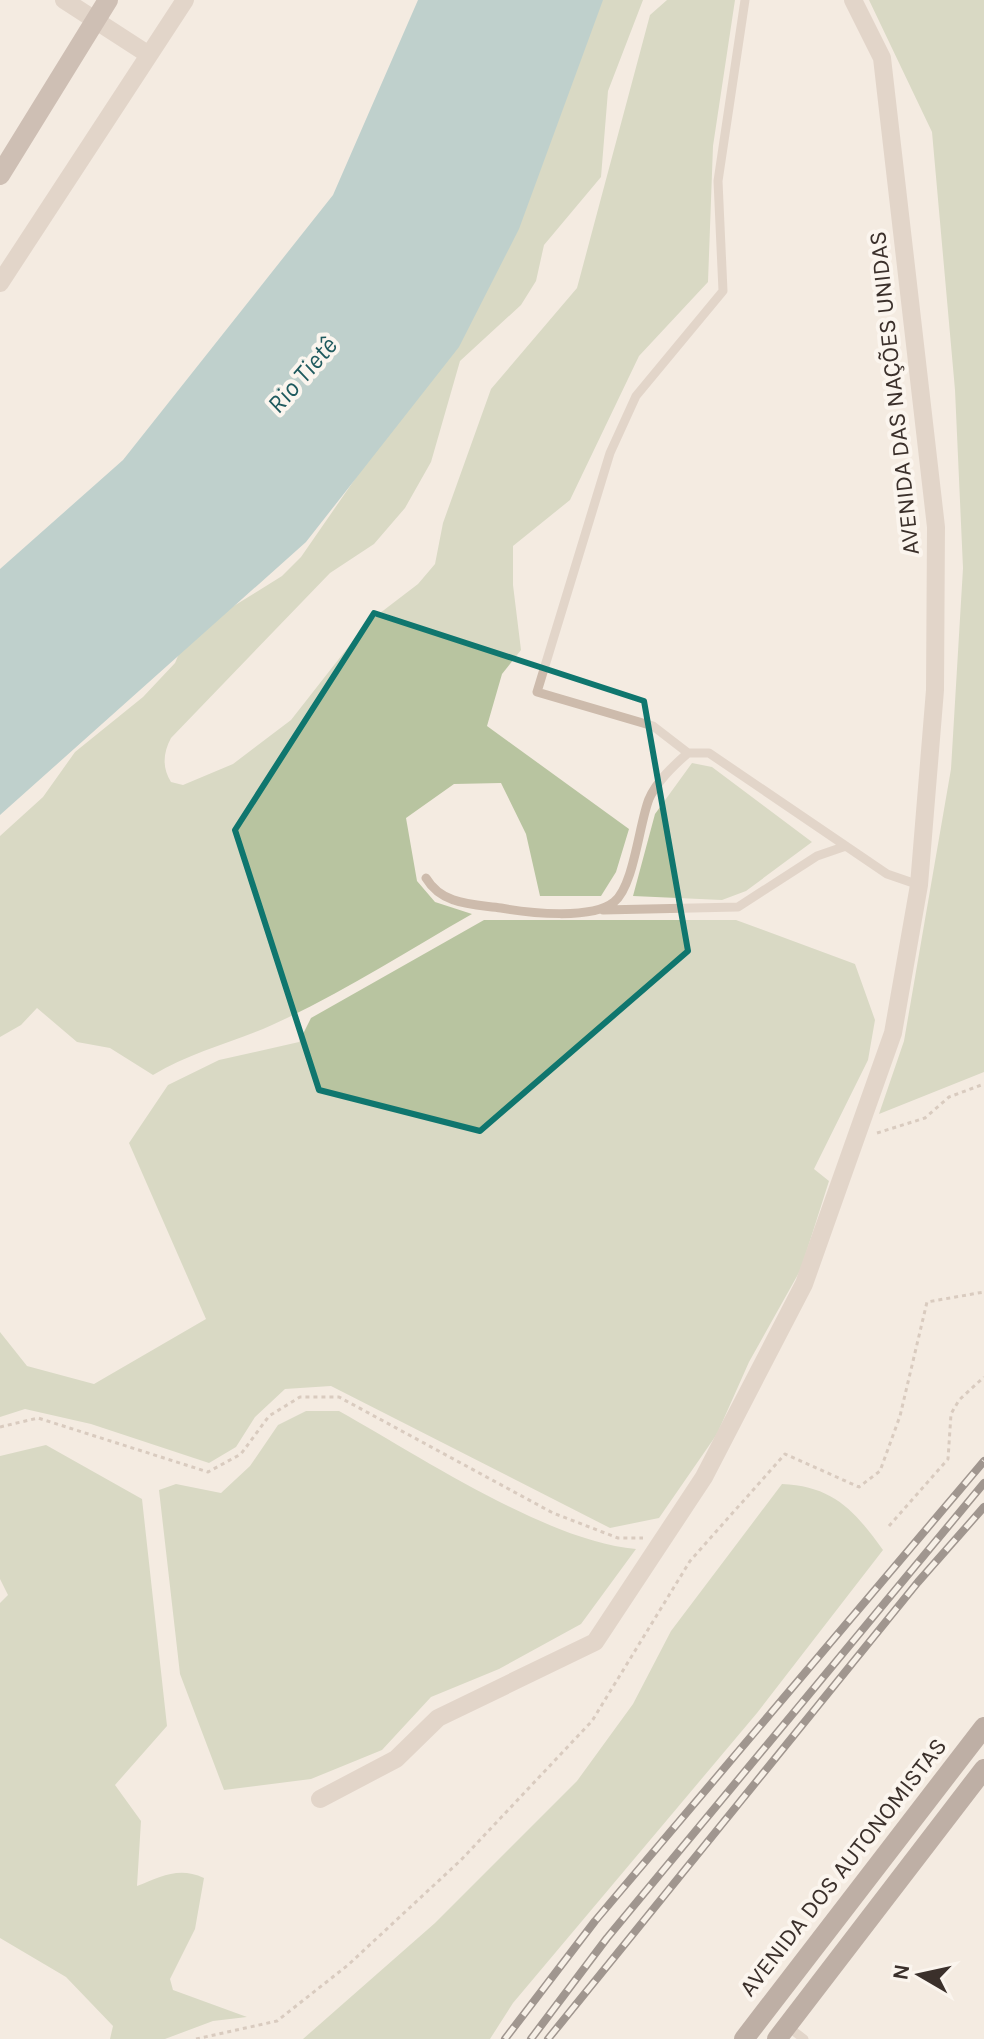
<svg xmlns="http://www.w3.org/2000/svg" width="984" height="2039" viewBox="0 0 984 2039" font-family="Karla,sans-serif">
<rect width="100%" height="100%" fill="#f4ebe1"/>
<path fill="#b8c4a0" d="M595,0H643L608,91L601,177L544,245L536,281L521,305L460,361L431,462L405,508L374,544L330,573L171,738C163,753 162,768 171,782L183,785L233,764L291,720L367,623L418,584L435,564L443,523L491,389L577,288L650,15L667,0H735L713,146L708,282L639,356L570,500L513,546V585L521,650L502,674L487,726L629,829L616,872L601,896H540L526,834L501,783L454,784L406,818L417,881L435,902L472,914C407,951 341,994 272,1025C232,1043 191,1052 153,1075L110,1048L77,1042L37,1008L21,1025L0,1037V836L43,797L75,752L143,697L175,663L181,649L224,612L282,576L301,557L355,479Z
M869,0H984V1072L879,1114L904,1041L951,769L963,568L955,390L932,132Z
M692,763L712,767L812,842L746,891L722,900L633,896L655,814Z
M484,920H736L855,964L875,1020L868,1060L814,1169L829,1181L801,1269L749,1362L717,1434L659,1518L610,1528L331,1386L285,1389L255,1417L236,1447L209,1463L91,1424L25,1409L0,1417V1332L27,1366L94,1384L206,1319L129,1143L168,1085L219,1060L299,1042L311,1018Z
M306,1411H339C420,1456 546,1541 636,1549L581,1624L499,1669L431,1697L382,1750L311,1779L224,1790L180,1674L159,1490L176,1484L221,1493L250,1466L278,1425Z
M46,1445L142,1499L167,1726L115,1785L141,1821L137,1886C161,1877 178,1866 204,1878L195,1929L170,1979L173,1990L247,2017L213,2021L165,2039H110L113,2026L66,1977L0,1938V1603L8,1595L0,1579V1456Z
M782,1484C833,1486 855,1511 883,1550L757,1713L513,2003L490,2039H303L435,1923L577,1781L633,1704L671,1631Z"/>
<path fill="#7fb0b2" d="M418,0H603L519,229L459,347L306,542L0,815V569L123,460L333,195Z"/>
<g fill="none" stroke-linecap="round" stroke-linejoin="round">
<path stroke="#b9a596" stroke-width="3" stroke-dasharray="4 4" stroke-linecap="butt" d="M877,1133L925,1118L949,1097L984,1084
M0,1427L38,1418L208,1472L241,1454L269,1416L300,1397H339L553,1513L618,1538H643
M889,1526L948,1459L951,1414L959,1400L984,1377
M196,2039L277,2021L348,1965L461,1860L592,1721L690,1561L785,1454L859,1487L880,1471L900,1416L927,1302L984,1292"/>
<path stroke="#cdbbac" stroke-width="9" d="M688,753L653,726L537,692L610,453L636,396L723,291L718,181L745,0
M426,878C442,905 472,904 501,908C529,913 592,920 614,902C634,886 639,824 649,799C657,781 673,766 688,753H709L887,874L919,885
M603,910L738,907L817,856L846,846
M787,2026L804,2039"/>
<path stroke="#cdbbac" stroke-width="18" d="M64,0L149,55
M0,283L185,0
M320,1799L396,1759L438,1718L595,1642L704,1477L804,1284L893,1033L919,885L935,690L936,527L882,58L853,0"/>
<path stroke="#a18a7d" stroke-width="20" d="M0,175L108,0"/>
<path stroke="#7d675c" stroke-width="20" d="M744,2039L984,1727
M777,2039L984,1769"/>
<defs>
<path id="rail" d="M505,2039L595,1921L984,1461
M531,2039L607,1938L984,1483
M548,2039L918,1582L984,1507"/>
</defs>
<use href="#rail" stroke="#3b302b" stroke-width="8"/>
<use href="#rail" stroke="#fbf5ee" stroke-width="5" stroke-dasharray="15" stroke-linecap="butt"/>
</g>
<path d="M0 0H984V2039H0ZM374,613L644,701L688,951L480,1131L319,1090L235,830Z" fill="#f4ebe1" fill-opacity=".55" fill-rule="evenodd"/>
<path fill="none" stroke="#0f766e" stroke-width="6" stroke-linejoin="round" d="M374,613L644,701L688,951L480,1131L319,1090L235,830Z"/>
<g text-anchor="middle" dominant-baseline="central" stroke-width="8" stroke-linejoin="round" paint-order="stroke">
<g font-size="24" fill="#3b302b" stroke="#fbf5ee">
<text transform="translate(894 393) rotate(-96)">AVENIDA DAS NAÇÕES UNIDAS</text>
<text transform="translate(843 1867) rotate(-52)">AVENIDA DOS AUTONOMISTAS</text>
</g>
<g font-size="26" font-style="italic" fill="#1f5a5e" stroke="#fbf5ee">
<text transform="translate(302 375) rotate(-49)">Rio Tietê</text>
</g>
</g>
<g transform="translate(920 1975) rotate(279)" stroke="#fbf5ee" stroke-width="6" paint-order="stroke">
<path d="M0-6L14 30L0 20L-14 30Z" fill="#3b302b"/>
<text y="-12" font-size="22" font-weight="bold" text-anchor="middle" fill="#3b302b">N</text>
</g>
</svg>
